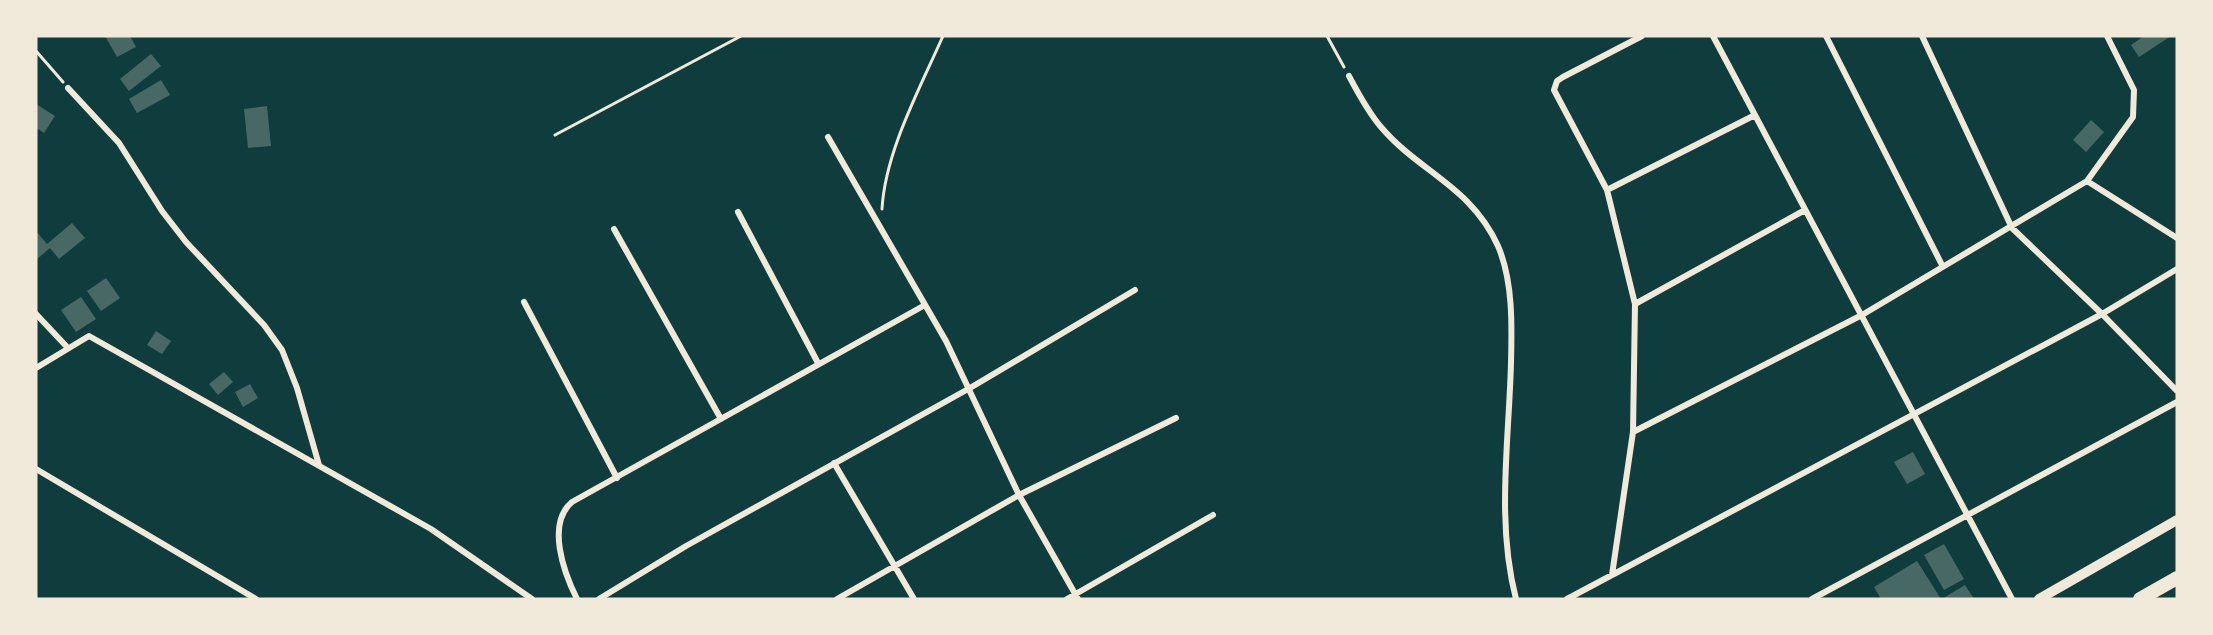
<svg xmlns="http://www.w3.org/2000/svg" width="2213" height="635" viewBox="0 0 2213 635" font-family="'PT Sans',sans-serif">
<rect width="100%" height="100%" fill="#0f3d3e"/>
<path fill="#486865" d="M105,36H130L136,47L117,57Z
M2144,36H2171L2139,57L2131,45Z
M151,54L161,66L129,91L120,79Z
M161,80L170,95L137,113L129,99Z
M36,104L55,116L44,133L38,129L36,133Z
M267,106L271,146L248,148L244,109Z
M2091,120L2104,132L2086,152L2073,140Z
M72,223L85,238L59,259L50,248L36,260V231L47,244Z
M106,278L120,298L101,311L87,291Z
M81,297L96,319L76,332L61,310Z
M156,331L171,341L162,354L147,345Z
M224,372L233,382L218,395L209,384Z
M250,384L258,398L243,407L235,392Z
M1913,452L1925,474L1907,484L1894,462Z
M1944,544L1964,579L1944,590L1924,555Z
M1917,561L1941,599H1881L1874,587Z
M1965,585L1974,599H1942Z"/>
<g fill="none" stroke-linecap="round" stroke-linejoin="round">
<path stroke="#f1e9da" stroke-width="3" d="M1327,36L1344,67
M36,51L63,82
M555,135L741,36
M882,209C885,152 920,88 943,36"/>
<path stroke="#f1e9da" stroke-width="6" d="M1713,36L2012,599
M1826,36L1942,265
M1922,36L2012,228L2102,314L2177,391
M1349,76C1358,93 1368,112 1381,127C1419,172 1471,186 1498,246C1513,281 1512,325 1511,363C1509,441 1496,522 1516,599
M68,88L119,143L162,211L186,242L264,325L282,350L297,388L319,465
M828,137L946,341L1019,495L1078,599
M2087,181L2177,238
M1607,190L1755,115
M738,212L818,363
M614,229L721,419
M524,302L617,478
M1635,304L1805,210
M36,314L68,348
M36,368L89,336L431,529L532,599
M1633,432L1862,315L2087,181L2133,117L2134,90L2107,36
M834,463L914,599
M36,469L256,599
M1612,575L1633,432L1635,304L1607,190L1554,90L1557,81L1563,77L1642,36
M577,599C564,573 546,524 572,502L925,305
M599,599L686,546L970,388L1135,290
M837,599L1019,495L1176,418
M1067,599L1213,515
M1567,599L2102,314L2177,269
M1812,599L2177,402"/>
<path stroke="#f1e9da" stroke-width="10" d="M2039,599L2177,520"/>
<path stroke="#f1e9da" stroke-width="14" d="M2140,599L2177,578"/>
</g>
<rect width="2213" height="635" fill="none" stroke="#f1e9da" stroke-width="75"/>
</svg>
